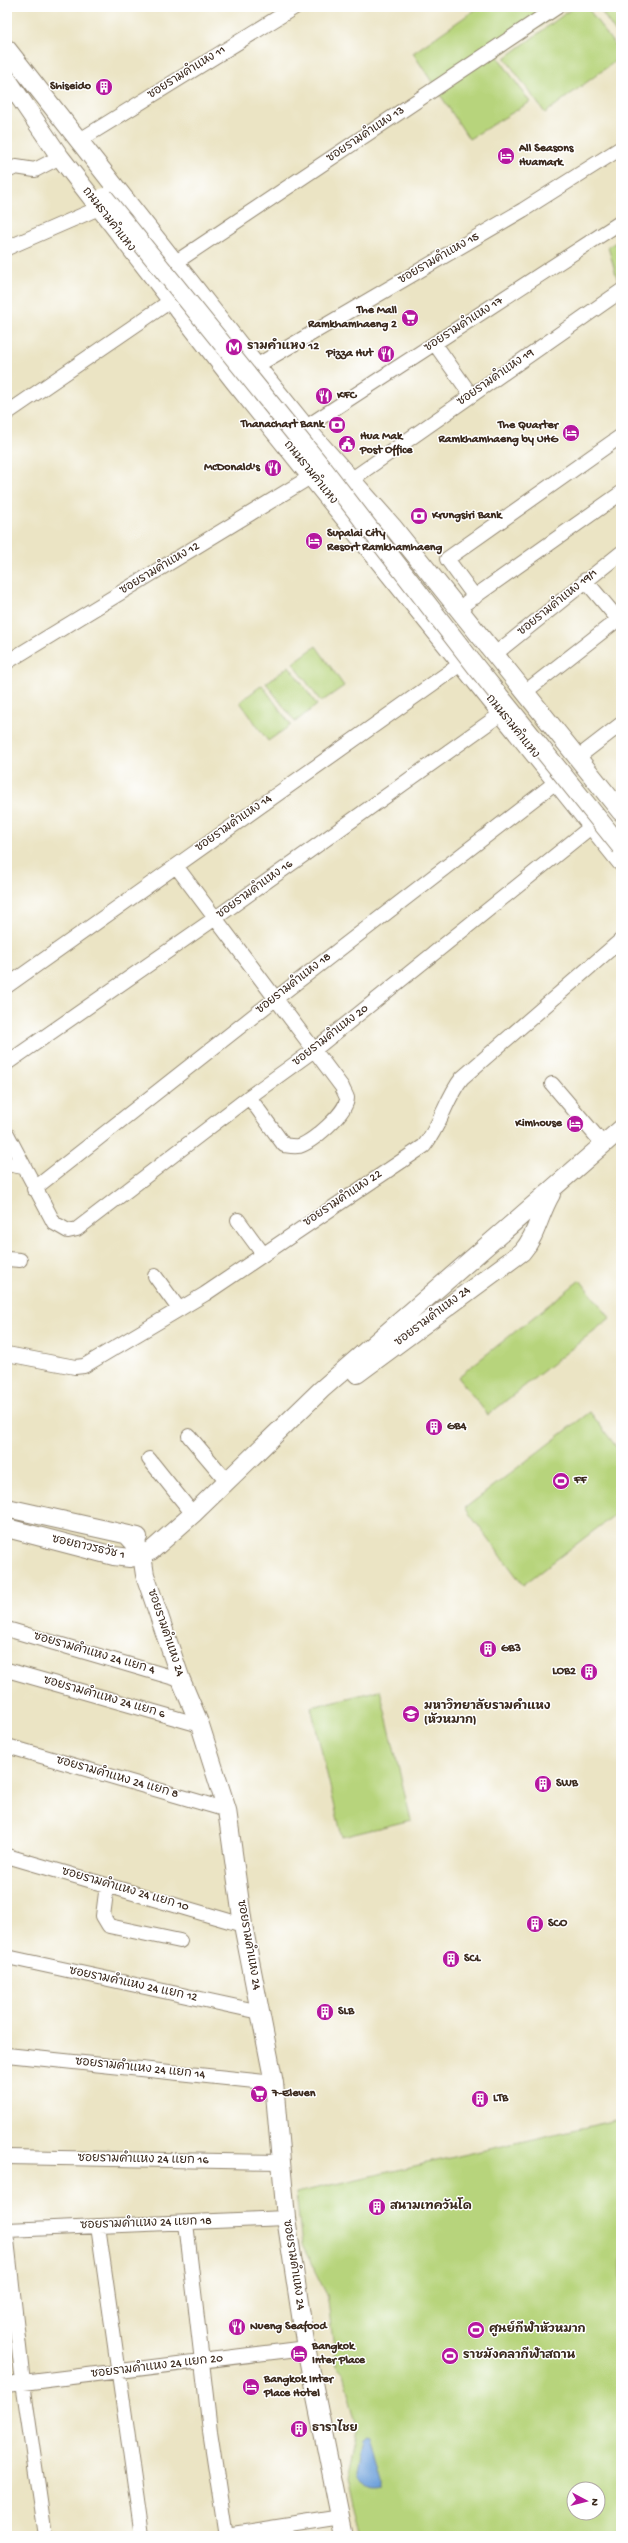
<svg xmlns="http://www.w3.org/2000/svg" width="628" height="2543" viewBox="0 0 628 2543" font-family="'Gochi Hand','Playpen Sans Thai',sans-serif">
<rect width="100%" height="100%" fill="#fff"/>
<filter id="ink" filterUnits="userSpaceOnUse"><feTurbulence type="fractalNoise" baseFrequency=".025" numOctaves="2"/><feDisplacementMap in="SourceGraphic" scale="8" xChannelSelector="R" yChannelSelector="G"/><feConvolveMatrix kernelMatrix="1 2 1 2 8 2 1 2 1" color-interpolation-filters="sRGB"/></filter>
<filter id="wash" filterUnits="userSpaceOnUse"><feTurbulence type="fractalNoise" baseFrequency=".012" numOctaves="4" result="noise"/><feDisplacementMap in="SourceGraphic" scale="16" xChannelSelector="R" yChannelSelector="G"/><feGaussianBlur stdDeviation="0.9" result="paint"/><feColorMatrix in="noise" values="0 0 0 0 0 0 0 0 0 0 0 0 0 0 0 0 0 1.4 0 .05"/><feComposite in="paint" operator="in"/></filter>
<g filter="url(#wash)">
<rect width="100%" height="100%" fill="#ebe4c4"/>
<path fill="#b7d47b" stroke="#797f4c" fill-rule="evenodd" d="M479,7H566L498,57L530,102L469,139L413,53Z
M574,7H587L621,54V57L545,113L505,58Z
M598,7H621V40Z
M621,239V283L619,285L608,247Z
M316,646L344,686L321,702L293,663Z
M289,666L317,705L295,722L266,683Z
M262,685L291,725L268,741L240,702Z
M580,1280L610,1318L488,1415L458,1377Z
M590,1412L621,1453V1510L523,1585L465,1508Z
M380,1690L411,1820L342,1837L311,1707Z
M621,2119V2536H359L346,2476L357,2427L343,2373L336,2366L327,2294L302,2245L296,2193ZM574,2489H598V2513H574Z"/>
<path fill="#6ea1da" stroke="#54667c" d="M367,2435L370,2436L382,2476V2484C372,2487 362,2483 356,2474L363,2438Z"/>
</g>
<g filter="url(#ink)">
<g fill="none" stroke-linecap="round" stroke-linejoin="round">
<defs>
<path id="minor" d="M80,140L295,7
M7,171L16,167L35,170L60,157
M7,248L99,208
M176,262L557,7
M435,344L471,395
M256,366L523,210L621,148
M7,413L172,300
M306,427L621,222
M352,479L621,291
M585,580L618,619
M475,597L447,559L621,436
M467,602L621,493
M495,654L621,553
M7,662L312,476
M525,692L621,617
M577,758L621,724
M176,866L342,1087C343,1090 346,1095 347,1098C347,1113 312,1142 299,1146C294,1147 290,1146 284,1145L249,1097
M7,986L462,663
M7,1063L214,919L501,714
M552,1084L603,1144
M7,1134L54,1223L68,1231L77,1229L249,1097L314,1050L592,826
M7,1164L23,1167
M34,1189L275,999L556,782
M238,1220L263,1254
M7,1259L20,1260
M155,1276L179,1309
M7,1354L75,1367L84,1366L205,1294L424,1146C441,1125 446,1098 462,1078L621,940
M189,1436L227,1481
M149,1459L193,1514
M7,1629L181,1680
M7,1670L200,1725
M7,1746L227,1810
M7,1856L243,1925
M107,1885L103,1916L109,1926L180,1941
M7,1957L260,2012
M7,2055L274,2083
M7,2157L280,2162
M186,2223L210,2431L226,2536
M98,2226L142,2536
M7,2230L286,2218
M7,2240L23,2383L45,2536
M7,2385L306,2348
M226,2535L341,2517"/>
<path id="major" d="M7,49L256,366L310,433L392,526L621,812
M7,79L60,157L234,381L621,862
M357,1374L522,1252C537,1235 539,1214 551,1194
M7,1508L138,1537
M7,1528L114,1556L130,1558L151,1551L193,1514L321,1390L621,1129
M127,1535L138,1547L142,1555L145,1575L181,1680L200,1725L227,1810L243,1925L274,2083L286,2218L306,2348L344,2536"/>
</defs>
<use href="#minor" stroke="#938771" stroke-width="16"/>
<use href="#major" stroke="#938771" stroke-width="20"/>
<use href="#minor" stroke="#fff" stroke-width="14"/>
<use href="#major" stroke="#fff" stroke-width="18"/>
<defs>
<path id="major-bridge" d="M104,197L325,471L477,668L621,847"/>
</defs>
<use href="#major-bridge" stroke="#938771" stroke-width="20" stroke-linecap="butt"/>
<use href="#major-bridge" stroke="#fff" stroke-width="18"/>
</g>
</g>
<defs>
<symbol id="building-disc" viewBox="-11 -11 22 22"><circle r="9.5" fill="#b5179e" stroke="#fff"/><path d="M-4-6H4V6H1V3H-1V6H-4ZM-2.5-4.3h1.7v1.8h-1.7ZM.8-4.3h1.7v1.8H.8ZM-2.5-1h1.7V.8h-1.7ZM.8-1h1.7V.8H.8Z" fill="#fff"/></symbol>
<symbol id="hotel-disc" viewBox="-11 -11 22 22"><circle r="9.5" fill="#b5179e" stroke="#fff"/><path d="M-6-4.5h1.5V1H6V5H4.5V3h-9V5H-6ZM-4 0a1.8 1.8 0 1 1 3.6 0ZM.5 0V-2.5h3Q6-2.5 6 0Z" fill="#fff"/></symbol>
<symbol id="supermarket-disc" viewBox="-11 -11 22 22"><circle r="9.5" fill="#b5179e" stroke="#fff"/><path d="M-6-5.5h2.5l.6 2H6L4.5 2H-2.5L-4.4-4H-6ZM-1.5 3.2a1.3 1.3 0 1 0 .1 0ZM3 3.2a1.3 1.3 0 1 0 .1 0Z" fill="#fff"/></symbol>
<symbol id="metro-disc" viewBox="-11 -11 22 22"><circle r="9.5" fill="#b5179e" stroke="#fff"/><path d="M-5.5 5V-5H-3L0 0L3-5H5.5V5H3V-.5L0 4L-3-.5V5Z" fill="#fff"/></symbol>
<symbol id="restaurant-disc" viewBox="-11 -11 22 22"><circle r="9.5" fill="#b5179e" stroke="#fff"/><path d="M-5-6h1v4h1v-4h1v4h1v-4h1v5L-1.5 .5V6h-2V.5L-5-1ZM5-6V6H3V1.5H1.5Q1.5-4 5-6Z" fill="#fff"/></symbol>
<symbol id="bank-disc" viewBox="-11 -11 22 22"><circle r="9.5" fill="#b5179e" stroke="#fff"/><path d="M-6-4H6V4H-6ZM0-2.3a2.3 2.3 0 1 0 0 4.6a2.3 2.3 0 1 0 0-4.6Z" fill="#fff"/></symbol>
<symbol id="civic-disc" viewBox="-11 -11 22 22"><circle r="9.5" fill="#b5179e" stroke="#fff"/><path d="M-.6-6.5H3V-4.5H.6V-3L4-1V1h2V6H-6V1h2V-1L-.6-3ZM-1.2 2.5V6h2.4V2.5Z" fill="#fff"/></symbol>
<symbol id="stadium-disc" viewBox="-11 -11 22 22"><circle r="9.5" fill="#b5179e" stroke="#fff"/><path d="M0-5a6.5 5 0 1 0 0 10a6.5 5 0 1 0 0-10ZM-3.5-1.8h7v3.6h-7Z" fill="#fff"/></symbol>
<symbol id="university-disc" viewBox="-11 -11 22 22"><circle r="9.5" fill="#b5179e" stroke="#fff"/><path d="M0-5L7-2L0 1L-7-2ZM-4 1L0 2.5L4 1V4Q0 6-4 4Z" fill="#fff"/></symbol>
</defs>
<g fill-rule="evenodd">
<use href="#building-disc" x="94" y="77" width="20" height="20"/>
<use href="#hotel-disc" x="496" y="146" width="20" height="20"/>
<use href="#supermarket-disc" x="400" y="308" width="20" height="20"/>
<use href="#metro-disc" x="224" y="337" width="20" height="20"/>
<use href="#restaurant-disc" x="376" y="344" width="20" height="20"/>
<use href="#restaurant-disc" x="314" y="386" width="20" height="20"/>
<use href="#bank-disc" x="327" y="415" width="20" height="20"/>
<use href="#hotel-disc" x="561" y="423" width="20" height="20"/>
<use href="#civic-disc" x="337" y="434" width="20" height="20"/>
<use href="#restaurant-disc" x="263" y="458" width="20" height="20"/>
<use href="#bank-disc" x="409" y="506" width="20" height="20"/>
<use href="#hotel-disc" x="304" y="531" width="20" height="20"/>
<use href="#hotel-disc" x="565" y="1114" width="20" height="20"/>
<use href="#building-disc" x="424" y="1417" width="20" height="20"/>
<use href="#stadium-disc" x="551" y="1471" width="20" height="20"/>
<use href="#building-disc" x="478" y="1639" width="20" height="20"/>
<use href="#building-disc" x="579" y="1662" width="20" height="20"/>
<use href="#university-disc" x="401" y="1704" width="20" height="20"/>
<use href="#building-disc" x="533" y="1774" width="20" height="20"/>
<use href="#building-disc" x="525" y="1914" width="20" height="20"/>
<use href="#building-disc" x="441" y="1949" width="20" height="20"/>
<use href="#building-disc" x="315" y="2002" width="20" height="20"/>
<use href="#supermarket-disc" x="249" y="2084" width="20" height="20"/>
<use href="#building-disc" x="470" y="2089" width="20" height="20"/>
<use href="#building-disc" x="367" y="2197" width="20" height="20"/>
<use href="#restaurant-disc" x="227" y="2317" width="20" height="20"/>
<use href="#stadium-disc" x="466" y="2320" width="20" height="20"/>
<use href="#hotel-disc" x="289" y="2344" width="20" height="20"/>
<use href="#stadium-disc" x="440" y="2346" width="20" height="20"/>
<use href="#hotel-disc" x="241" y="2377" width="20" height="20"/>
<use href="#building-disc" x="289" y="2419" width="20" height="20"/>
</g>
<g text-anchor="middle" dominant-baseline="central" stroke-width="3" stroke-linejoin="round" paint-order="stroke">
<g font-size="12" fill="#3b2a1e" stroke="#fff">
<text transform="translate(187 73) rotate(-32)">ซอยรามคำแหง 11</text>
<text transform="translate(366 135) rotate(-34)">ซอยรามคำแหง 13</text>
<text transform="translate(108 220) rotate(52)">ถนนรามคำแหง</text>
<text transform="translate(439 259) rotate(-30)">ซอยรามคำแหง 15</text>
<text transform="translate(464 325) rotate(-33)">ซอยรามคำแหง 17</text>
<text transform="translate(496 378) rotate(-35)">ซอยรามคำแหง 19</text>
<text transform="translate(310 473) rotate(51)">ถนนรามคำแหง</text>
<text transform="translate(160 569) rotate(-31)">ซอยรามคำแหง 12</text>
<text transform="translate(558 603) rotate(-39)">ซอยรามคำแหง 19/1</text>
<text transform="translate(512 727) rotate(51)">ถนนรามคำแหง</text>
<text transform="translate(234 824) rotate(-35)">ซอยรามคำแหง 14</text>
<text transform="translate(255 890) rotate(-36)">ซอยรามคำแหง 16</text>
<text transform="translate(294 984) rotate(-38)">ซอยรามคำแหง 18</text>
<text transform="translate(331 1036) rotate(-38)">ซอยรามคำแหง 20</text>
<text transform="translate(343 1199) rotate(-34)">ซอยรามคำแหง 22</text>
<text transform="translate(433 1317) rotate(-37)">ซอยรามคำแหง 24</text>
<text transform="translate(88 1548) rotate(13)">ซอยถาวรธวัช 1</text>
<text transform="translate(165 1633) rotate(71)">ซอยรามคำแหง 24</text>
<text transform="translate(94 1654) rotate(16)">ซอยรามคำแหง 24 แยก 4</text>
<text transform="translate(104 1698) rotate(16)">ซอยรามคำแหง 24 แยก 6</text>
<text transform="translate(117 1778) rotate(16)">ซอยรามคำแหง 24 แยก 8</text>
<text transform="translate(125 1890) rotate(16)">ซอยรามคำแหง 24 แยก 10</text>
<text transform="translate(248 1945) rotate(80)">ซอยรามคำแหง 24</text>
<text transform="translate(133 1985) rotate(12)">ซอยรามคำแหง 24 แยก 12</text>
<text transform="translate(140 2069) rotate(6)">ซอยรามคำแหง 24 แยก 14</text>
<text transform="translate(143 2160) rotate(1)">ซอยรามคำแหง 24 แยก 16</text>
<text transform="translate(146 2224) rotate(-2)">ซอยรามคำแหง 24 แยก 18</text>
<text transform="translate(293 2265) rotate(81)">ซอยรามคำแหง 24</text>
<text transform="translate(157 2367) rotate(-7)">ซอยรามคำแหง 24 แยก 20</text>
</g>
<g font-size="12" font-weight="bold" fill="#3b2a1e" stroke="#fff" text-anchor="start">
<text x="91" y="87" text-anchor="end">Shiseido</text>
<text x="519" y="149">All Seasons<tspan x="519" dy="14">Huamark</tspan></text>
<text x="397" y="311" text-anchor="end">The Mall<tspan x="397" dy="14">Ramkhamhaeng 2</tspan></text>
<text x="247" y="347">รามคำแหง 12</text>
<text x="373" y="354" text-anchor="end">Pizza Hut</text>
<text x="337" y="396">KFC</text>
<text x="324" y="425" text-anchor="end">Thanachart Bank</text>
<text x="558" y="426" text-anchor="end">The Quarter<tspan x="558" dy="14">Ramkhamhaeng by UHG</tspan></text>
<text x="360" y="437">Hua Mak<tspan x="360" dy="14">Post Office</tspan></text>
<text x="260" y="468" text-anchor="end">McDonald's</text>
<text x="432" y="516">Krungsiri Bank</text>
<text x="327" y="534">Supalai City<tspan x="327" dy="14">Resort Ramkhamhaeng</tspan></text>
<text x="562" y="1124" text-anchor="end">Kimhouse</text>
<text x="447" y="1427">GB4</text>
<text x="574" y="1481">FF</text>
<text x="501" y="1649">GB3</text>
<text x="576" y="1672" text-anchor="end">LOB2</text>
<text x="424" y="1707">มหาวิทยาลัยรามคำแหง<tspan x="424" dy="14">(หัวหมาก)</tspan></text>
<text x="556" y="1784">SWB</text>
<text x="548" y="1924">SCO</text>
<text x="464" y="1959">SCL</text>
<text x="338" y="2012">SLB</text>
<text x="272" y="2094">7-Eleven</text>
<text x="493" y="2099">LTB</text>
<text x="390" y="2207">สนามเทควันโด</text>
<text x="250" y="2327">Nueng Seafood</text>
<text x="489" y="2330">ศูนย์กีฬาหัวหมาก</text>
<text x="312" y="2347">Bangkok<tspan x="312" dy="14">Inter Place</tspan></text>
<text x="463" y="2356">ราชมังคลากีฬาสถาน</text>
<text x="264" y="2380">Bangkok Inter<tspan x="264" dy="14">Place Hotel</tspan></text>
<text x="312" y="2429">ธาราไชย</text>
</g>
</g>
<rect width="628" height="2543" fill="none" stroke="#fff" stroke-width="24"/>
<g transform="translate(586 2501) rotate(97)"><circle r="19" fill="#ffffff" stroke="#b1aaa5"/>
<path d="M0-3L7 15L0 10L-7 15Z" fill="#b5179e"/>
<text y="-6" font-size="11" font-weight="bold" text-anchor="middle" fill="#3b2a1e">N</text>
</g>
</svg>
